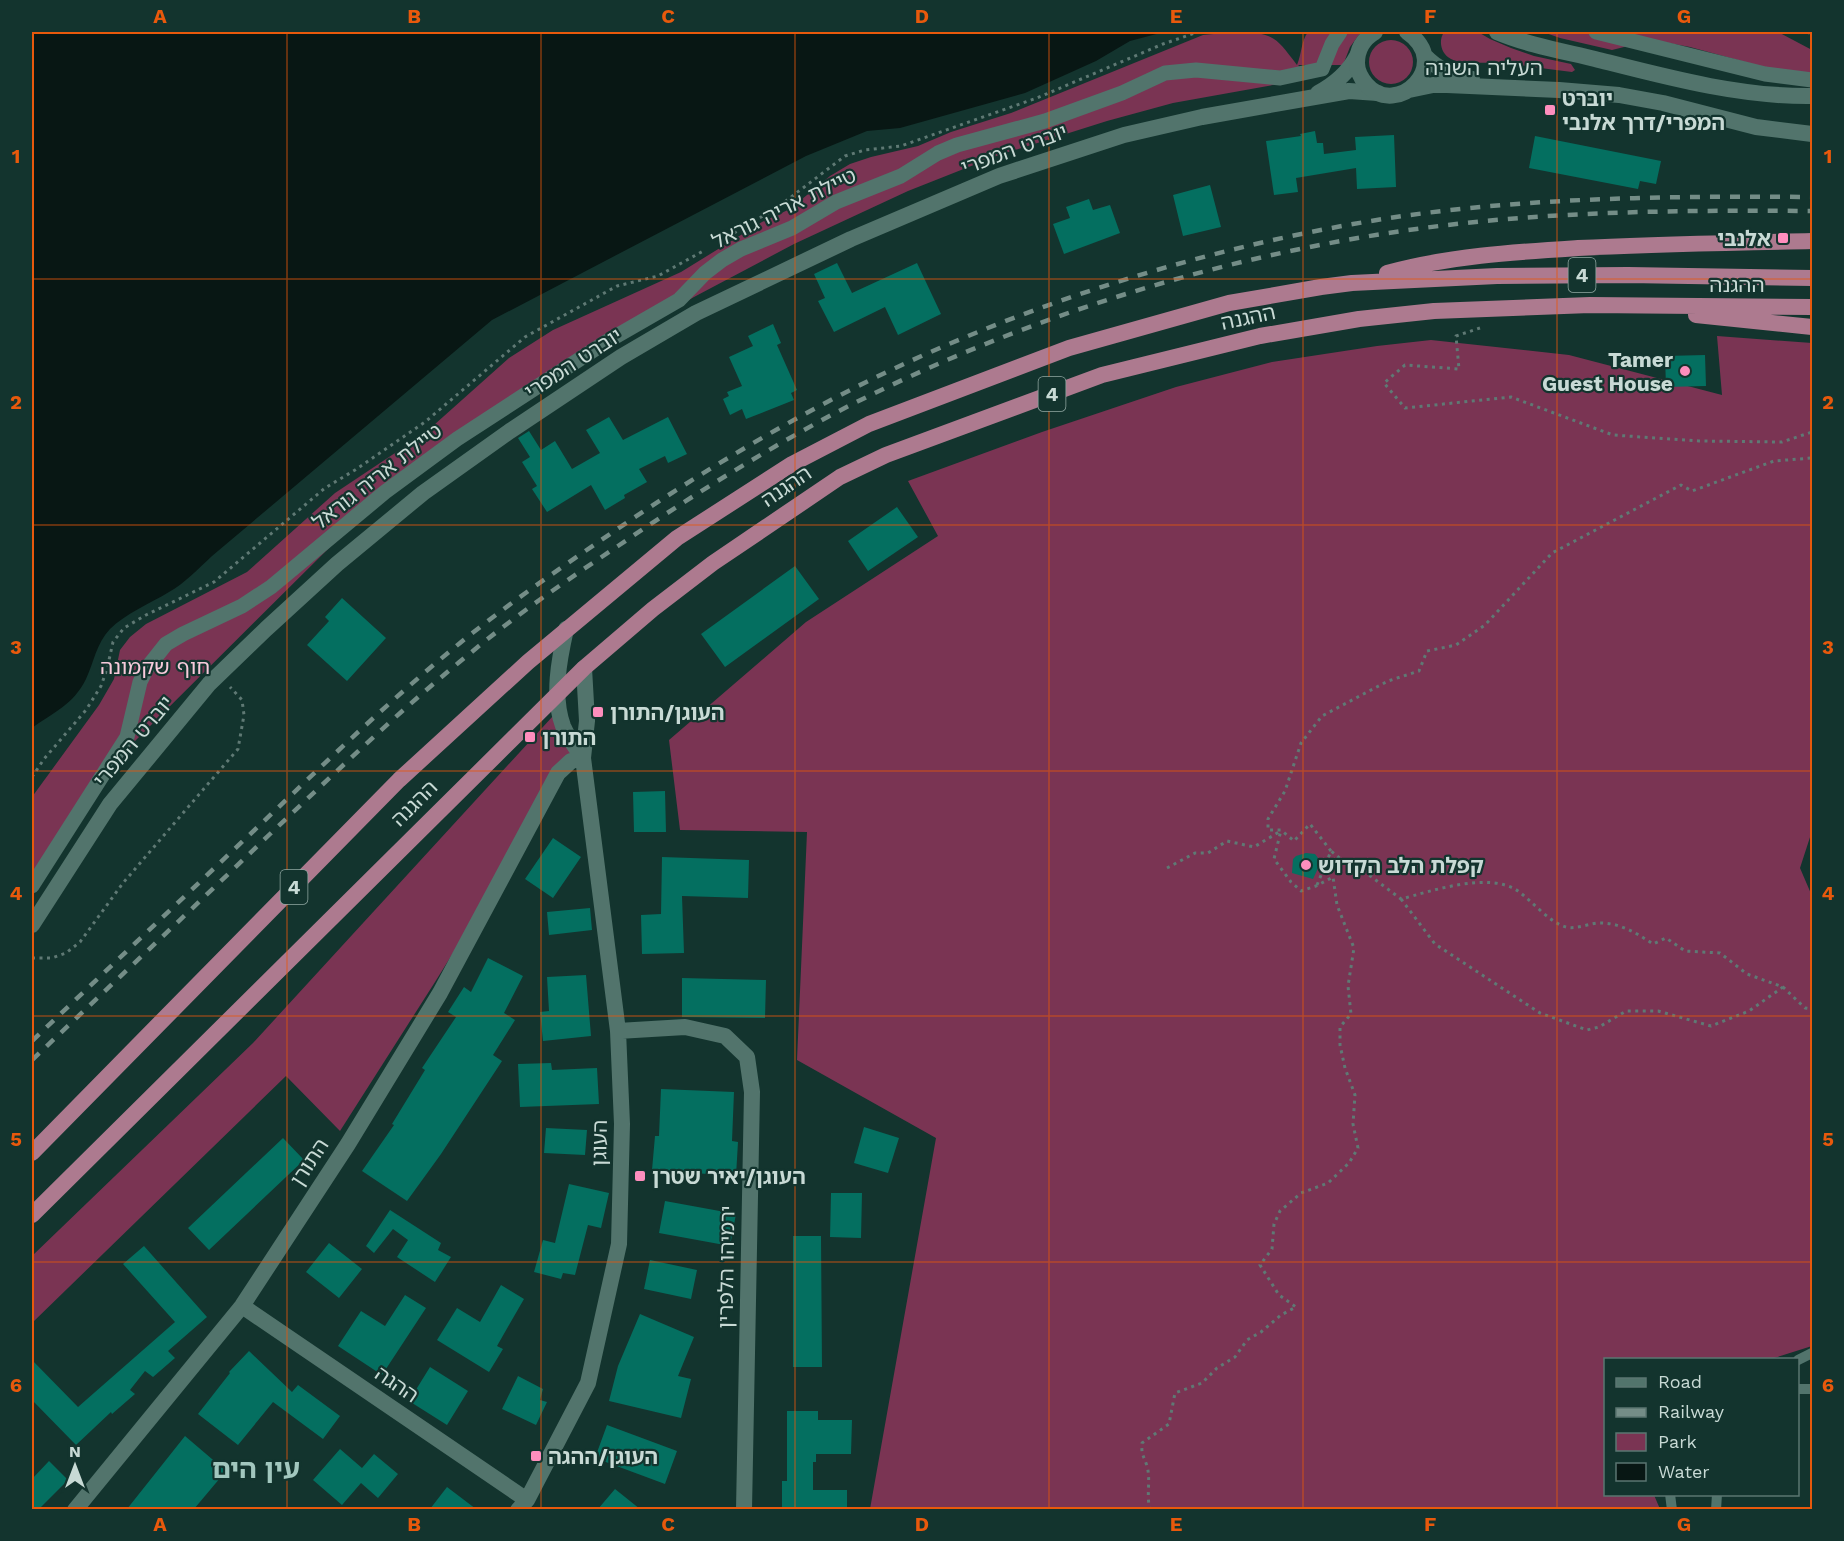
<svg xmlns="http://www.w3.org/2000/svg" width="1844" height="1541" viewBox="0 0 1844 1541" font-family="'Work Sans','Noto Sans Hebrew',sans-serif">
<rect width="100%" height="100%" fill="#13342e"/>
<path fill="#7a3453" d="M1234,32C1272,33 1274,34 1297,65C1302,53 1301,41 1308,32H1361L1350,47L1343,65H1298L1312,78L1173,103L1107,121L999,155L908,191L794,244L694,297L597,353L497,418L403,485L331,546L133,743L64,842L32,893V797L99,705L114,679L120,650L130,637L146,624L247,572L335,493L425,433L509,358L553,330L681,272L762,222L790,209L830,176L850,164L871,157L918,146L951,132L1011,113L1203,35Z
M1444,32H1478L1490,39L1511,48L1534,56L1571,64L1575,70L1572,72C1546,69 1519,64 1493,63C1480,62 1464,65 1451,59C1441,54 1438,41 1444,32Z
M1543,32H1778L1812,50V78H1804L1690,47L1652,40L1612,50L1560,38Z
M1369 62a22 22 0 1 1 44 0a22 22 0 1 1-44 0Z
M1717,336L1812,343V831L1800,868L1812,896V1346L1771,1359L1606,1360V1494L1654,1495L1660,1509H870L936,1138L797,1060L807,832L680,830L669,740L806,622L938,536L908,481L1042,432L1176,387L1272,362L1377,346L1431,340L1569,355L1722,395Z
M553,716L576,755L435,982L340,1131L286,1076L32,1323V1256L253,1043Z"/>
<path fill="#081714" d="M32,32H1164L1130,41L1096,61L1025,93L900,128L867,131L806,156L492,320L212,556C198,569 185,583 169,592C151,603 125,614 110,629C96,644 94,662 86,679C73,705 54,712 32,728Z"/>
<path fill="#046f60" d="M1315,131L1317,143H1323L1324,154L1356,150L1355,137L1394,135L1396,187L1357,189L1356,168L1296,178L1298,192L1274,195L1266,141L1301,136L1300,134Z
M1535,136L1661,161L1656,184L1640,181L1638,189L1529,168Z
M1210,185L1221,227L1183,236L1173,195Z
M1089,199L1093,210L1110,205L1120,233L1064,254L1053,224L1070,218L1066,207Z
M837,263L852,293L917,263L941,314L898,335L885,307L834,332L818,301L825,298L814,274Z
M773,324L781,343L777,345L797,390L791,393L794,400L746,419L742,409L730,415L723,399L729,396L727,392L742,386L729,357L753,346L748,336Z
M1705,355L1706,386L1666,387L1665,356Z
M609,417L623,440L668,417L687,454L668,463L665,456L639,469L647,482L624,495L625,498L605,510L591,485L547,512L532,489L537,486L522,462L530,457L518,438L529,431L541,450L555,441L572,469L600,453L586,430Z
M897,507L918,537L868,571L848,541Z
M795,566L819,599L725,667L701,634Z
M342,598L386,638L347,681L307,645L329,621L325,617Z
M665,791L666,832H634L633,792Z
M553,838L581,857L553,898L525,879Z
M1306,853L1315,854L1321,862L1313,879L1292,873L1293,859L1296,856Z
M662,857L749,860L748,898L682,896L684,953L642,954L641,915L661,914Z
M590,908L592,930L549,935L547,912Z
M488,958L523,976L504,1013L515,1020L493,1055L502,1061L441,1154L407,1201L362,1171L394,1125L392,1124L425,1070L422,1068L456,1017L448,1012L464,987L471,992Z
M586,975L591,1036L543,1041L540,1012L549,1011L547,977Z
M682,978L766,980L765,1018L682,1017Z
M551,1063L552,1070L597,1068L599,1104L520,1107L518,1064Z
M661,1089L734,1092L732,1141L738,1142L736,1176L652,1170L655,1136H659Z
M864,1127L899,1138L888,1173L854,1163Z
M546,1128L587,1130L585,1155L544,1153Z
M283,1138L304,1160L209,1250L188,1228Z
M569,1184L609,1193L601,1228L588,1225L575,1275L563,1273L561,1279L534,1272L543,1240L555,1243Z
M831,1193H862L861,1238L830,1237Z
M665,1201L736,1214L730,1246L659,1233Z
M390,1210L441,1243L438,1250L451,1257L435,1282L397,1257L408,1240L393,1229L374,1253L366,1246Z
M793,1236H821L822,1367H793Z
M329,1243L362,1269L339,1298L306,1272Z
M144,1246L207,1317L168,1351L175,1358L153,1377L145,1371L130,1390L135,1394L112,1414L111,1412L76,1445L32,1400V1360L78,1407L175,1322L123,1264Z
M650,1260L697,1270L691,1299L644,1289Z
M501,1285L524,1299L497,1346L503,1349L489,1372L437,1340L457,1308L480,1322Z
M405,1295L426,1308L382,1375L338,1346L361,1311L385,1326Z
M640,1314L694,1337L678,1376L691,1379L681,1418L609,1401L618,1366Z
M249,1351L292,1392L298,1385L340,1416L323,1439L273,1402L238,1445L198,1414L230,1373L229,1372Z
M430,1367L468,1391L447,1425L409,1401Z
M518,1376L543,1389L540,1400L547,1402L536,1425L502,1409Z
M787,1411H818V1420H852L851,1454H816V1462H813V1490H847V1509H782V1481H787Z
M607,1425L677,1451L665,1484L595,1458Z
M185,1436L226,1471L194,1509H127Z
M340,1449L362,1468L374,1454L398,1474L378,1498L361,1483L342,1505L313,1480Z
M49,1461L68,1480L39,1509H32V1479Z
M447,1487L476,1509H430Z
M615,1489L640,1509H598Z"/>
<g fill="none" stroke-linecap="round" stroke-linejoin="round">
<path stroke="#5f7974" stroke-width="3" stroke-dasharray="3 4.5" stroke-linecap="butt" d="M1807,32L1812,34
M734,233L778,207L845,156L865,150L901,146L1037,98L1163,44L1198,32
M1480,328L1456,336L1459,369L1405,365L1384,383L1405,408L1511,397L1613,435L1699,441L1782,442L1812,432
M32,777L44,759L86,710L101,686L107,669L113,642L124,628L146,615L214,582L325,488L355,470L425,422L525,337L617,286L658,276L705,250
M1331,851L1310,824L1294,841L1281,830H1268V819L1285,791L1301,743L1322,716L1388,681L1419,671L1427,651L1456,645L1485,625L1552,553L1681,485L1692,491L1774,461L1812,458
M1167,868L1195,853H1208L1227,841L1254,847L1279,832
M1317,885L1331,851L1343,861L1361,869L1401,899C1432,891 1489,871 1518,891C1532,901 1550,923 1566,927C1577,930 1591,922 1603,923C1622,924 1638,934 1653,944L1666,938L1685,951L1720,953L1747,974L1783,987L1805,1008L1812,1009
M1401,899L1435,944L1540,1013L1587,1030L1599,1027L1626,1011H1658L1711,1026L1749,1011L1783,987
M32,958H52L66,953L80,942L123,883L238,749L244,715L242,700L230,687
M1150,1510C1146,1495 1151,1480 1147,1466C1144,1456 1141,1455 1142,1443L1169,1424L1175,1393L1202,1383L1217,1368L1235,1357L1247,1340L1261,1332L1281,1315L1296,1307L1279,1295L1260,1265L1272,1249L1274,1224L1280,1211L1301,1193L1328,1183L1349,1163L1358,1148L1353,1124L1355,1095L1345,1068L1340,1045V1027L1351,1014L1348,986L1354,948L1337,905L1333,877L1316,886L1301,891L1291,882L1274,859L1281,830"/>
<path stroke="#52746c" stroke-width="10" d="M1798,1360L1812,1353
M1798,1389H1812
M1670,1494L1672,1510
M1716,1510L1717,1494"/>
<path stroke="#52746c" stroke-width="15" d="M1596,32L1765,74L1812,80
M32,886L127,737L140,682L147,668L166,644L183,634L242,606L271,587L385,492L457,439L606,342L679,300L705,273L722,260L741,249L792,228L836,202L901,176L938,153L957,145L1045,121L1122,93L1165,73L1196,70L1280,78L1322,69L1332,44L1340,32"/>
<path stroke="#52746c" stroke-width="16" d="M1318,93C1335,84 1348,73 1357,56
M566,629C559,660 552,696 563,726C568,738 576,748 583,758
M32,925L110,804L209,684L266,629L337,564L423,493L510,431L621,357L696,313L851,239L999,176L1124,135L1202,117L1349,91L1378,93
M618,1031L685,1027L725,1036L747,1057L752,1092L744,1510
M242,1306L527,1500
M75,1510L242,1306L348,1144L440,993L558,773L571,761L583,758
M518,1510L527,1500L588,1383L619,1244L622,1124L618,1031L583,758L587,721L584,668"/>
<path stroke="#52746c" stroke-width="16" d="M1375,32C1363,39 1357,49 1357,63C1357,71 1361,78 1366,84C1397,120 1454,64 1407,32
M1497,32C1528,45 1562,51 1595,59C1666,77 1739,97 1812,96
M1425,56C1438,70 1453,76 1472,79
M1409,90L1433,85H1447L1559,90L1619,95L1663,103L1756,127L1812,134"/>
<path stroke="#ad7a8f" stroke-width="16" d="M1387,273C1449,256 1515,252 1578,248C1656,244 1734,243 1812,241
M1696,315L1812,327
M32,1153L399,780L528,662L677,538L792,464L869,424L1069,348L1229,303L1321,287L1352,283L1497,276L1628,275L1812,278
M32,1215L584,668L653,609L713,563L840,477L886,455L1102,375L1260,336L1359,319L1434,311L1590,305L1812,307"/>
<path stroke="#748d87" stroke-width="4.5" stroke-dasharray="10 10" stroke-linecap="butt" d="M32,1041C109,968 186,895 263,822C327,761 391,699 460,643C508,604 559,569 610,534C680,486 753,441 829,401C1001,310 1210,244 1403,216C1538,197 1676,196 1812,197
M32,1060C111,985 191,910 270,834C335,773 399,711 468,655C516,615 567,580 618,546C688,498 762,452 837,412C1011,322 1209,259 1402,231C1538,211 1676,210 1812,211"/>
</g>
<path fill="none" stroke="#e8590c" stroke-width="1.5" stroke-opacity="0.55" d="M287,32V1510M541,32V1510M795,32V1510M1049,32V1510M1303,32V1510M1557,32V1510M32,279H1812M32,525H1812M32,771H1812M32,1016H1812M32,1262H1812"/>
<g fill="#fe8ebd" stroke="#13342e" stroke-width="2">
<rect x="1544" y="104" width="12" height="12" rx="3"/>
<rect x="1777" y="232" width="12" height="12" rx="3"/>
<circle cx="1685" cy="371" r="6"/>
<rect x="592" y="706" width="12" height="12" rx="3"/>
<rect x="524" y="731" width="12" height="12" rx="3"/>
<circle cx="1306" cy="865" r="6"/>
<rect x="634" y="1170" width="12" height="12" rx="3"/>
<rect x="530" y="1450" width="12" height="12" rx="3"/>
</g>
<g text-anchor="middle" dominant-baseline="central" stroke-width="4.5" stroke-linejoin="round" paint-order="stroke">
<g fill="#13342e" stroke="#92a8a3" stroke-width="1.5">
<rect x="1568.5" y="258" width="27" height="34" rx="4.5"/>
<rect x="1038.5" y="377" width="27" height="34" rx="4.5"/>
<rect x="280.5" y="870" width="27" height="34" rx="4.5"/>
</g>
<g font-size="20" font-weight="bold" fill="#c8dad5">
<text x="1582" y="275">4</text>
<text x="1052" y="394">4</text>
<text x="294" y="887">4</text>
</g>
<g font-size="21" fill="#c8dad5" stroke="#13342e">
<text x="1484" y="67">העליה השניה</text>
<text transform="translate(1014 149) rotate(-20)">יוברט המפרי</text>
<text transform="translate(784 208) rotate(-26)">טיילת אריה גוראל</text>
<text x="1737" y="284">ההגנה</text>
<text transform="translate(1248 317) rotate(-12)">ההגנה</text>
<text transform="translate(573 363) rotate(-33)">יוברט המפרי</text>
<text transform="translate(377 476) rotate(-38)">טיילת אריה גוראל</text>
<text transform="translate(786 486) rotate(-34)">ההגנה</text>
<text transform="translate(133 741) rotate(-50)">יוברט המפרי</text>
<text transform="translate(414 803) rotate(-45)">ההגנה</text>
<text transform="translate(599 1143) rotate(-89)">העוגן</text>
<text transform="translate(309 1162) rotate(-57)">התורן</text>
<text transform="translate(726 1267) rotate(-89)">ירמיהו הלפרין</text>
<text transform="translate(397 1384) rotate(34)">ההגה</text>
</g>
<g font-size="21" font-weight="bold" fill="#c8dad5" stroke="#13342e" text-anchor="start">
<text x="1562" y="98">יוברט<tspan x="1562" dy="24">המפרי/דרך אלנבי</tspan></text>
<text x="1771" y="238" text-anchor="end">אלנבי</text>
<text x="1673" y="359" text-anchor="end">Tamer<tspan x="1673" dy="24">Guest House</tspan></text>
<text x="610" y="712">העוגן/התורן</text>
<text x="542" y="737">התורן</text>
<text x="1318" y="865">קפלת הלב הקדוש</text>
<text x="652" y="1176">העוגן/יאיר שטרן</text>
<text x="548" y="1456">העוגן/ההגה</text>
</g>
<g font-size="21" fill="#f8cadb" stroke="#13342e">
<text x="155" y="666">חוף שקמונה</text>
</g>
<g font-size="27" font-weight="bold" fill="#a2c7be" stroke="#13342e">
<text x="256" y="1469">עין הים</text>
</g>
</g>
<rect width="1844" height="1541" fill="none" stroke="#13342e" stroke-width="66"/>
<rect x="1604" y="1358" width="195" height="138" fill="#13342e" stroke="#5b7671" stroke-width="1.5"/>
<rect x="1616" y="1378" width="30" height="9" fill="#52746c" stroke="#5b7671" stroke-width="1.5"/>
<text x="1658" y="1388" font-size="18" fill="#c8dad5">Road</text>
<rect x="1616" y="1408" width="30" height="9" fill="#748d87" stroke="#5b7671" stroke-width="1.5"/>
<text x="1658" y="1418" font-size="18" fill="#c8dad5">Railway</text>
<rect x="1616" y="1433" width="30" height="18" fill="#7a3453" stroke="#5b7671" stroke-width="1.5"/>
<text x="1658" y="1448" font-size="18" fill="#c8dad5">Park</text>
<rect x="1616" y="1463" width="30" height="18" fill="#081714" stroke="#5b7671" stroke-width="1.5"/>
<text x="1658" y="1478" font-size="18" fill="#c8dad5">Water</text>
<g transform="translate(75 1466)" stroke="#13342e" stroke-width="4.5" paint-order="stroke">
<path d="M0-4.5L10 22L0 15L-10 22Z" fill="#c8dad5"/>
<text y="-9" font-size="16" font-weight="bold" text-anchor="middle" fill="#c8dad5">N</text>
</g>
<rect x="33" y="33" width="1778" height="1475" fill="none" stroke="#e8590c" stroke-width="2"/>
<g font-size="20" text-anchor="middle" font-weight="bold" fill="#e8590c">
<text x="160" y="23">A</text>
<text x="414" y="23">B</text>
<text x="668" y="23">C</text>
<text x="922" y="23">D</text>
<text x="1176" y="23">E</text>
<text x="1430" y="23">F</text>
<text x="1684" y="23">G</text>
<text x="16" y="163">1</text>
<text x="1828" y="163">1</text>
<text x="16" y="409">2</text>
<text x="1828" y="409">2</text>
<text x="16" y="654">3</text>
<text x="1828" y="654">3</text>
<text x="16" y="900">4</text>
<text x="1828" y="900">4</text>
<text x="16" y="1146">5</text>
<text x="1828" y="1146">5</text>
<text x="16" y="1392">6</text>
<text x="1828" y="1392">6</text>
<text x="160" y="1531">A</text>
<text x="414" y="1531">B</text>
<text x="668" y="1531">C</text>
<text x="922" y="1531">D</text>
<text x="1176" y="1531">E</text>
<text x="1430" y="1531">F</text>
<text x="1684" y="1531">G</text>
</g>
</svg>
